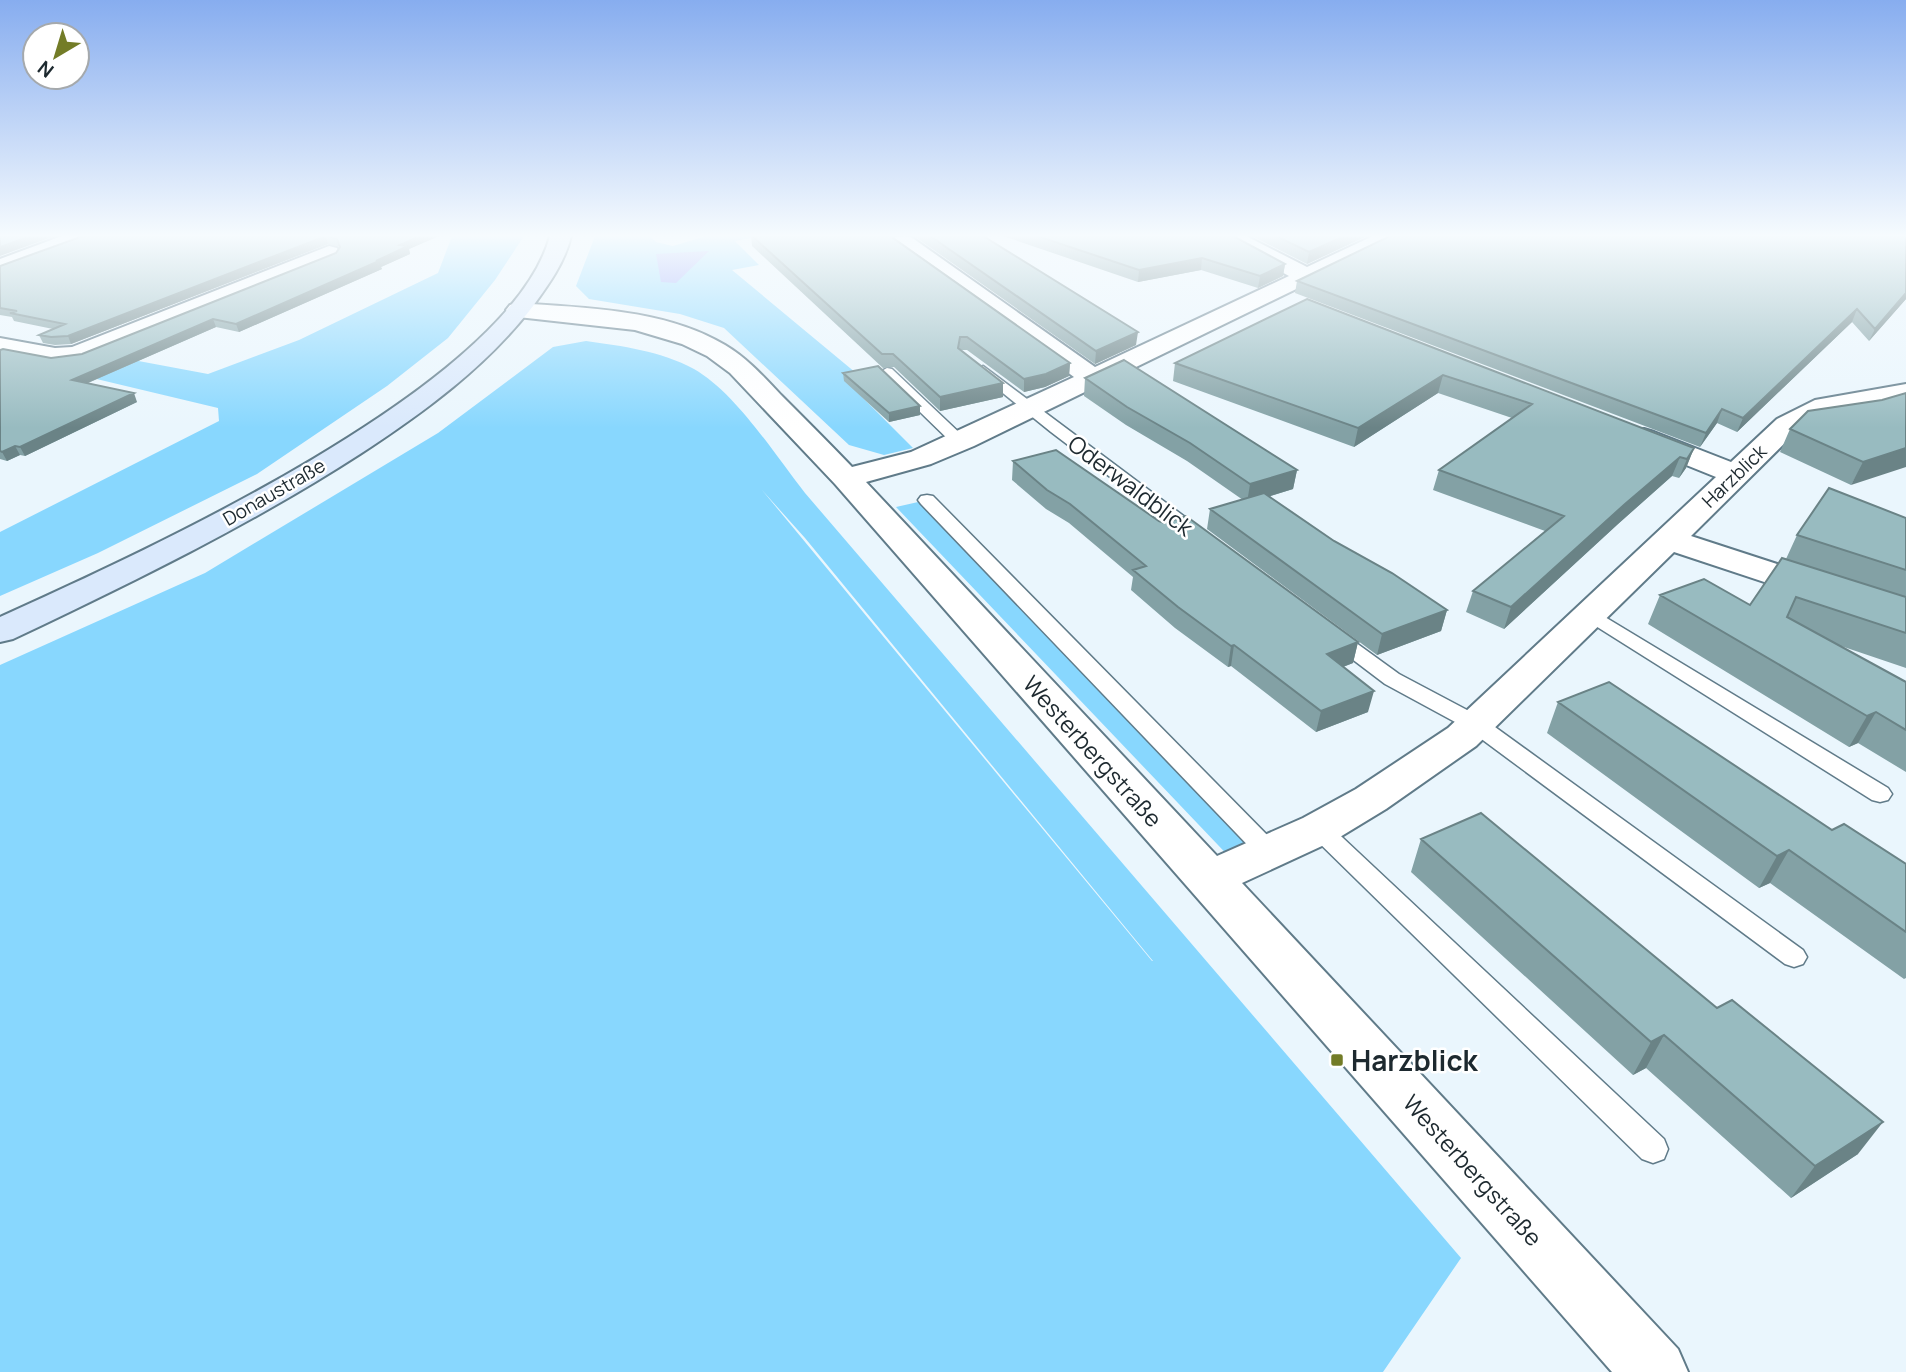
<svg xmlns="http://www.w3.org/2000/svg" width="1906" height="1372" viewBox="0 0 1906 1372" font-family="Manrope,sans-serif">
<rect width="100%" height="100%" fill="#eaf6fd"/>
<path fill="#88d7fe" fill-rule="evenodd" d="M452,236H524L495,280L448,338L387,386L257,474L98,553L0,596V532L219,421L218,408L63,371L101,354L208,374L299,340L438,273Z
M595,236H650L656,242L673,246L706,236H760L735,241L759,265L732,270L862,378L846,381L913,448L884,455L849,445L724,328L680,314L589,299L576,286Z
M586,341C622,346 661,351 694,369C736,393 775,455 805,493L1461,1258L1383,1372H0V665L205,573L438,433L553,347ZM762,490L805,538L1153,961H1152Z
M927,500L1269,852L1238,866L896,507Z"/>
<path fill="#96a2fa" d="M709,251L676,283L661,282L656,254Z"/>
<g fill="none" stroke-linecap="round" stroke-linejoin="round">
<defs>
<path id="service" d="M983,366L1205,532L1208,536L1205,540H1193L1051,432L978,373L976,370Z
M887,368L892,369L966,439L968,442L966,445H954L882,375L880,372Z
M927,495L933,496L1278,846L1281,852L1278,858L1269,861L1260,858L921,504L918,500L921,496Z
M1590,608L1888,788L1892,794L1888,800L1880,802L1872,800L1583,618L1580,614Z
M1334,630L1341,632L1399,674L1484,719L1803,950L1807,957L1803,964L1794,967L1785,964L1468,729L1385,684L1327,640L1324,636L1327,632Z
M1319,821L1327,823L1664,1139L1668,1149L1664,1159L1653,1163L1642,1159L1311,835L1307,829L1311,823Z"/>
<path id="minor" d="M62,236H92L88,240L0,274V259Z
M904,236L911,237L1095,367L1289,276L1223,240L1220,236H1246L1307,267L1373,236H1401L1397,240L974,446L931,464L866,482L1217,856L1303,818L1356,789L1448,728L1716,477L1634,444L1630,438L1634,432L1644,429L1654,432L1731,462L1777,419L1815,400L1906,384V400L1833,413L1797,431L1691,536L1906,606V629L1674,552L1476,746L1386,809L1335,840L1242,883L1678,1349L1688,1372H1612L835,484L730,373L707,356L682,344L635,330L518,317L510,315L506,310L510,305L518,303C586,308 665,309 725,345C747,358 764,377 781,395C805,419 829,443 852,467L911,452L1074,377L895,247L892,242L895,237Z
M329,246L337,248L340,253L337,258L85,360L55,364L0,354V338L55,348L72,347Z"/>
<path id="secondary" d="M550,236H571C565,262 549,284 533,306C486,367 424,412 360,454C250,525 131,583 13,639L0,642V617C137,555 510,387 550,236Z"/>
</defs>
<use href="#service" stroke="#607b89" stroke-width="3"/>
<use href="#minor" stroke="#607b89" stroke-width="4"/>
<use href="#secondary" stroke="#607b89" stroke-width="4"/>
<use href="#service" fill="#fff" fill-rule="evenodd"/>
<use href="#minor" fill="#fff" fill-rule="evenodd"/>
<use href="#secondary" fill="#dae9fc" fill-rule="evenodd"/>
</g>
<path fill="#83a1a5" d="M83,236H439L409,249L410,254L381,267L382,269L239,332L216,327L88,383L137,402L25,456L20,455L7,461L0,459V350L51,358L82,354L336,253L340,247L328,244L71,344L55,345L43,343L39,335L53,329L14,321L12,317L0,315V266Z
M751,236H893V237L1070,363L1069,376L1045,387L1024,392L967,350H961L1003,397L940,411L894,367L883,368L752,246Z
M914,236H983L1136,345L1095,364Z
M1003,236H1233L1285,264L1283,276L1258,288L1201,270L1138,282Z
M1252,236H1367L1307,264Z
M1297,281L1906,299L1869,341L1852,322L1737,432L1717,423L1700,447L1295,293Z
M1307,299L1694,448L1686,468L1679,478L1672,476L1618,524L1504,629L1466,612L1473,591L1545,531L1433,490L1439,470L1512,418L1438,393L1354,447L1173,381L1175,363Z
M843,373L920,406V415L889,422L844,381Z
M1085,378L1297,470L1293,489L1268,497L1334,541L1447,610L1441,631L1377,655L1207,529L1210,509L1243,500L1187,461L1126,425L1084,396Z
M1906,393L1851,485L1780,452L1790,429Z
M1013,461L1159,521L1358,642L1353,663L1343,667L1368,712L1316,732L1231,666L1228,667L1175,628L1131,590L1133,577L1069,523L1046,509L1012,480Z
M1906,518V668L1838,645L1906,682V772L1858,743L1849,747L1648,624L1660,595L1750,605L1786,559L1797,535Z
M1558,702L1906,864V978L1904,979L1770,883L1759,888L1547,733Z
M1421,839L1858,1154L1791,1198L1646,1068L1633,1075L1411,872Z"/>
<path fill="#6a8386" d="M31,236H55L0,256V247Z
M326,236L328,244L71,344L68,336Z
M420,236H439L409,249L410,254L381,267L382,269L239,332L236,324L376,261L400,245Z
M1345,236H1367L1307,264L1309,252Z
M1202,258L1201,270L1138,282L1139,270Z
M1285,264L1283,276L1258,288L1260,276Z
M1906,293V299L1869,341L1875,329Z
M1857,309L1852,322L1737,432L1743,418Z
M213,319L216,327L76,388L72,380Z
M1138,332L1136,345L1095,364L1096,351Z
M1070,363L1069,376L1045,387L1024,392V379Z
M1443,375L1438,393L1354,447L1358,428Z
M1003,383V397L940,411V397Z
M134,393L137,402L25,456L20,447Z
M920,406V415L889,422V413Z
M1722,409L1717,423L1700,447L1706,433Z
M15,446L20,455L7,461L2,452Z
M1694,448L1686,468L1679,478L1687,459Z
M1906,448V467L1851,485L1863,462Z
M1680,457L1672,476L1618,524L1504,629L1511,607L1625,504Z
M1297,470L1293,489L1247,503L1250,484Z
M1447,610L1441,631L1377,655L1382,634Z
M1358,642L1353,663L1322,675L1327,654Z
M1234,645L1231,666L1228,667L1231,646Z
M1374,691L1368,712L1316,732L1321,711Z
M1876,712L1858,743L1849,747L1867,716Z
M1789,850L1770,883L1759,888L1777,856Z
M1664,1035L1646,1068L1633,1075L1651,1042Z
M1883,1122L1858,1154L1791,1198L1815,1166Z"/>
<path fill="#98bbc0" stroke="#6a8386" stroke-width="2" d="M0,236H31L0,247Z
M83,236H420L400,245L408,246L376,261H379L236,324L213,319L72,380L134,393L20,447L15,446L2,452L0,451V350L3,349L51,358L82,354L336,253L340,247L337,239L326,236L68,336L51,337L39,335L65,324L10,313L17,311L0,308V266Z
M752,236H892L893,238L1070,363L1046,374L1024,379L967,337H960L958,348L1003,383L940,397L893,354H882Z
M930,236H983L1138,332L1096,351Z
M1037,236H1233L1285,264L1260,276L1202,258L1139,270Z
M1276,236H1345L1309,252Z
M1390,236H1906V293L1875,329L1857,309L1743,418L1722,409L1706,433L1297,281Z
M1307,299L1694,448L1687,459L1680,457L1625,504L1511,607L1473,591L1564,516L1439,470L1532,404L1443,375L1358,428L1175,363Z
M1124,360L1297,470L1250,484L1190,443L1127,407L1085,378Z
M878,366L920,406L889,413L843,373Z
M1906,393V448L1863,462L1790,429L1808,411L1882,400Z
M1056,450L1159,521L1164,523L1186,516L1358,642L1327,654L1374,691L1321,711L1234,645L1231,646L1178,607L1133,570L1146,566L1070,504L1047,490L1013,461Z
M1829,488L1906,518V570L1797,535Z
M1264,493L1334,541L1392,573L1447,610L1382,634L1210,509Z
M1782,558L1906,597V633L1796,597L1787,617L1906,682V730L1876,712L1867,716L1660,595L1704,579L1750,605Z
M1609,682L1832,830L1844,824L1906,864V932L1789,850L1777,856L1558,702Z
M1481,813L1717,1008L1732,1000L1883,1122L1815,1166L1664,1035L1651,1042L1421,839Z"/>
<linearGradient id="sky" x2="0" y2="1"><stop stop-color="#87adef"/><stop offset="0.55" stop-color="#f6fbfe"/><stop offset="1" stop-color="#f6fbfe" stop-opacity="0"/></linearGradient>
<rect width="1906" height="428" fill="url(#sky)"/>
<rect fill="#737c27" stroke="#fff" stroke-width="2.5" x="1330" y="1053" width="14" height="14" rx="3.5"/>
<g text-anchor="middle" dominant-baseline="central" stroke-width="5" stroke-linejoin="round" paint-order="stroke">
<g font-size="19" fill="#1d292f" stroke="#fff">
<text transform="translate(1734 476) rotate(-44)">Harzblick</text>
<text transform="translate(274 492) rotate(-30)">Donaustraße</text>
</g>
<g font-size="23" fill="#1d292f" stroke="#fff">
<text transform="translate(1131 485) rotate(37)">Oderwaldblick</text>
<text transform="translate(1093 751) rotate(48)">Westerbergstraße</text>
<text transform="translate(1473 1170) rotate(48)">Westerbergstraße</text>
</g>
<g font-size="28" font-weight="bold" fill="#1d292f" stroke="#fff" text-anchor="start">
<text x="1351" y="1060">Harzblick</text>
</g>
</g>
<g transform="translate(56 56) rotate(218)"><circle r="33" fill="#ffffff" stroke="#a5a9ac" stroke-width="2"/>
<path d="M0-5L12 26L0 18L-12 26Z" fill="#737c27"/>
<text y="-10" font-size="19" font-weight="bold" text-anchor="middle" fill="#1d292f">N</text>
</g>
</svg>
